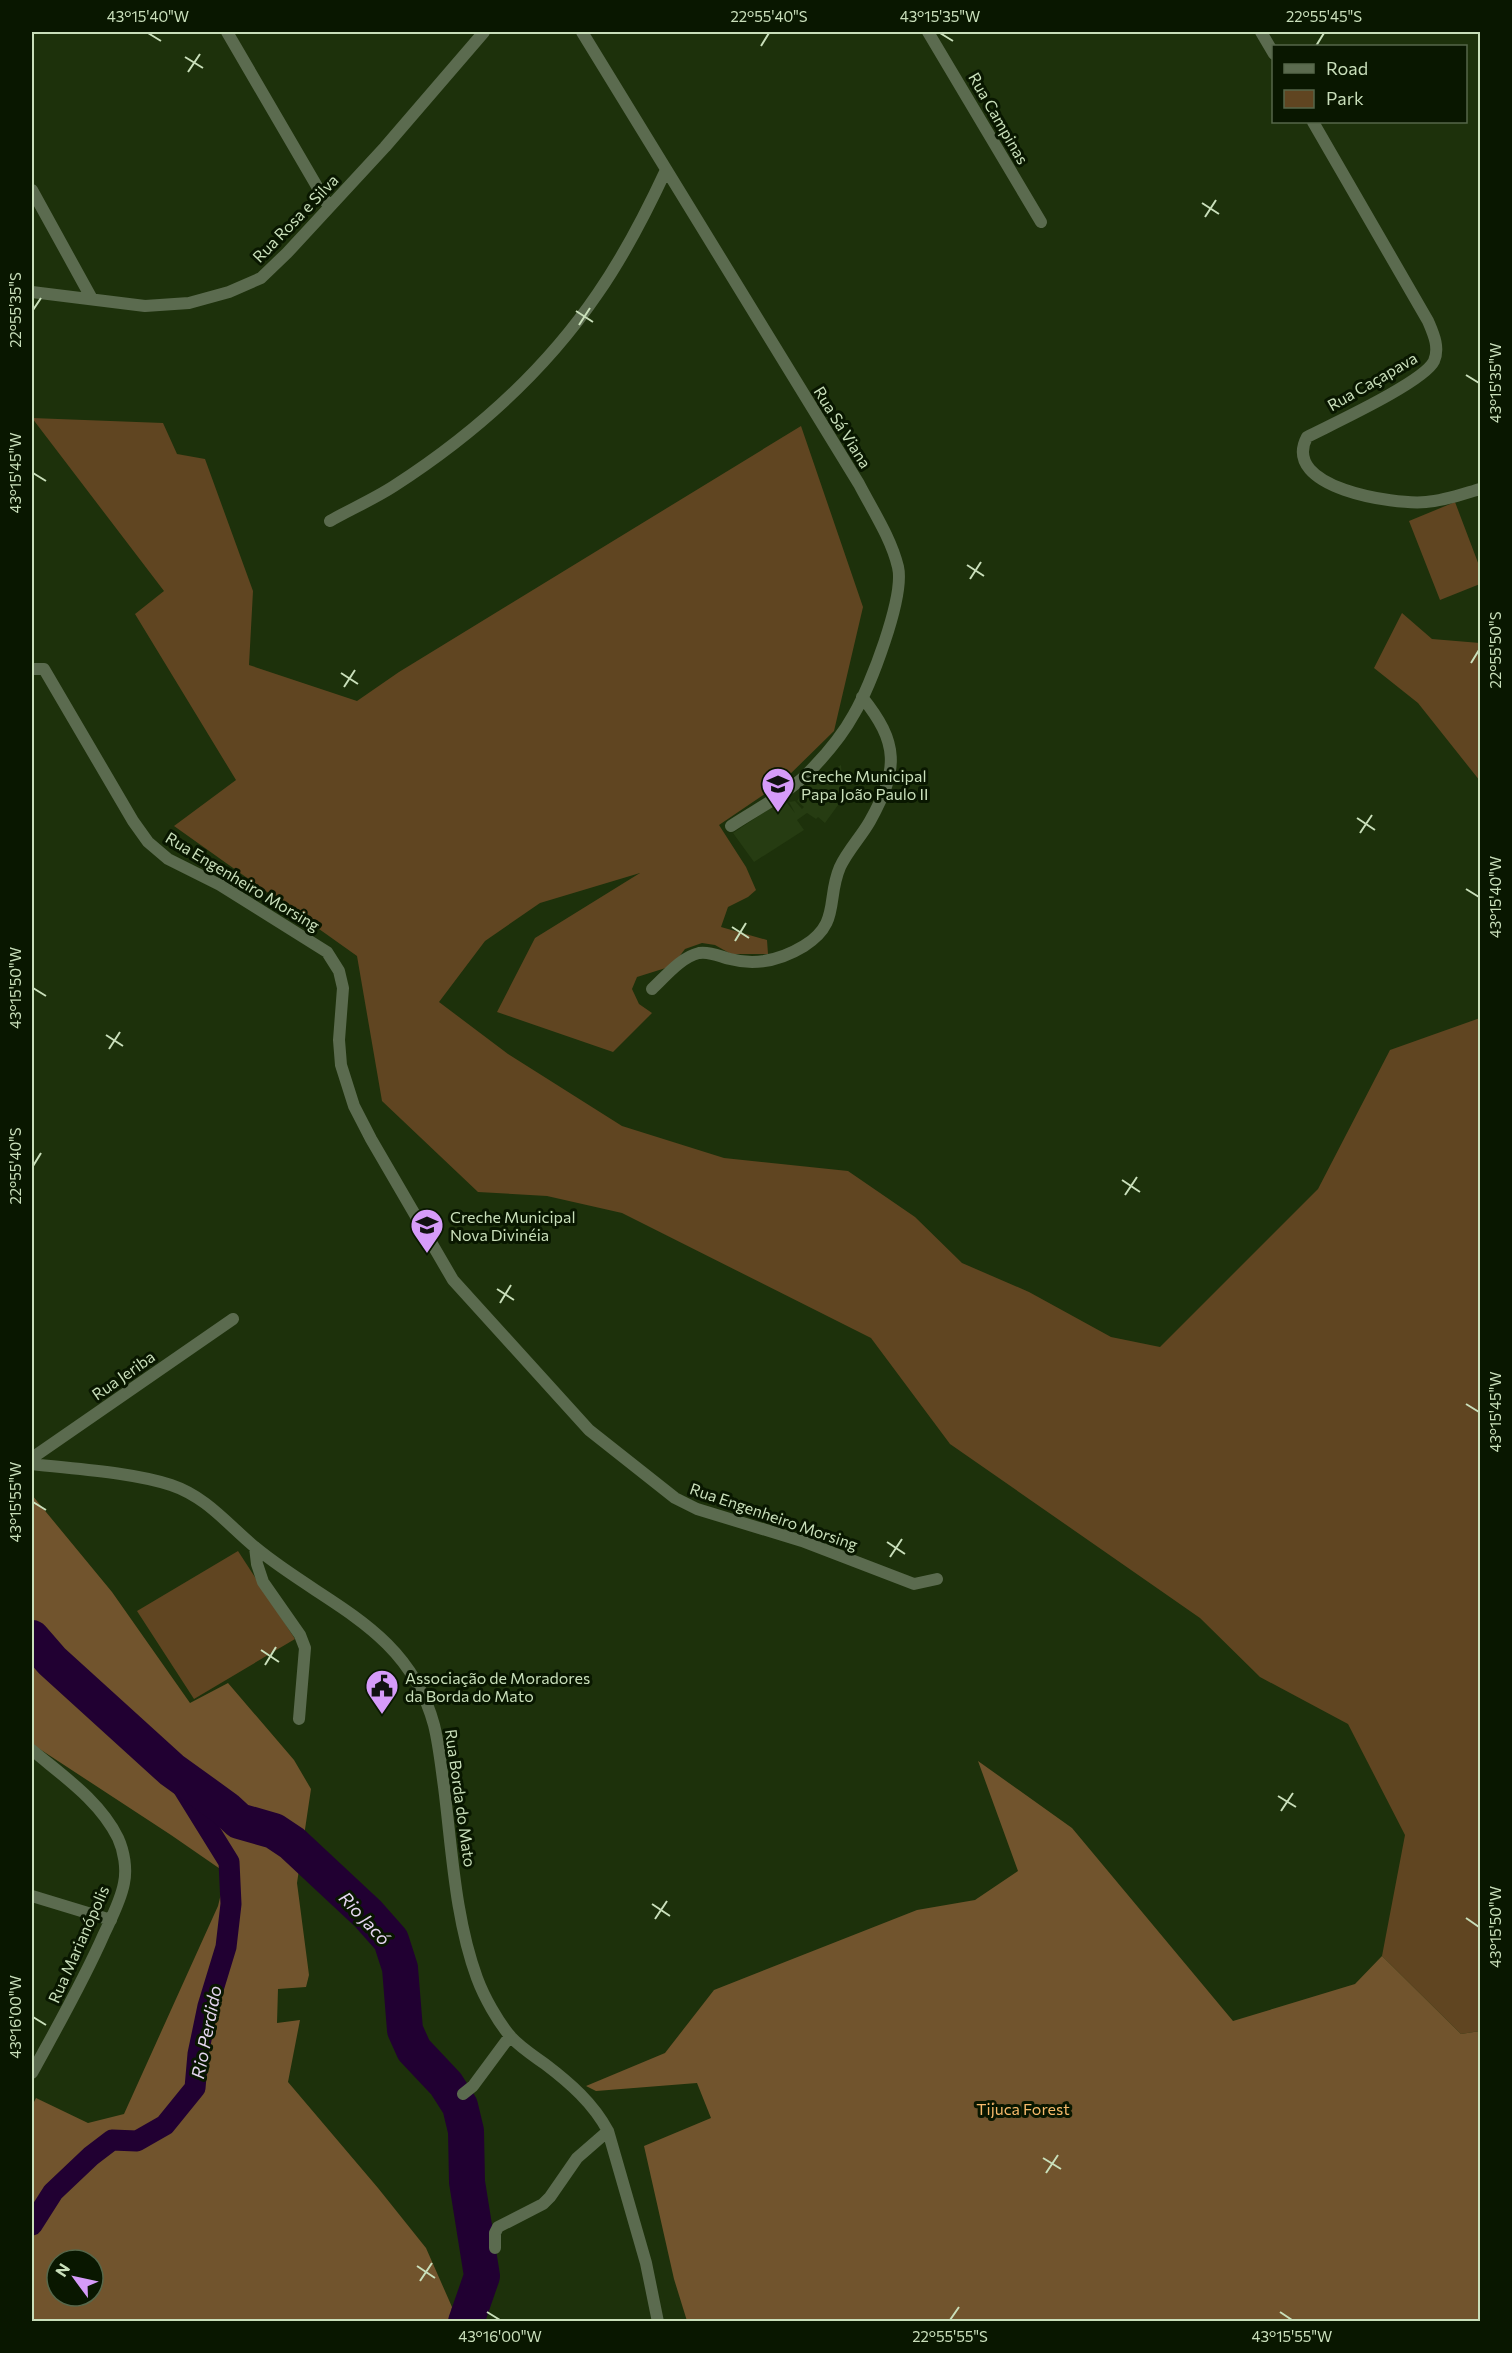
<svg xmlns="http://www.w3.org/2000/svg" width="1512" height="2353" viewBox="0 0 1512 2353" font-family="Commissioner,sans-serif">
<rect width="100%" height="100%" fill="#1d310b"/>
<path fill="#263c12" d="M841,765L843,791H841L846,794L825,823L818,817L816,819L807,813L797,820L804,830L754,862L733,833L784,799L795,813L789,802L795,801L802,809L804,807L797,801L816,773L821,777Z"/>
<path fill="#604521" d="M32,418L163,423L177,454L205,459L253,591L249,665L357,701L399,672L801,426L863,607L834,731L781,783L719,825L746,867L756,890L748,897L728,907L721,927L767,940L768,954H731L715,945L702,943L685,949L672,966L637,977L632,989L639,1004L652,1013L613,1052L497,1012L535,938L640,873L540,903L485,941L439,1002L508,1054L622,1126L724,1158L848,1171L915,1217L962,1263L1029,1292L1111,1337L1160,1347L1318,1189L1390,1050L1480,1018V2031L1461,2034L1382,1956L1405,1835L1348,1724L1260,1677L1200,1618L950,1444L871,1338L622,1213L547,1196L478,1192L382,1101L357,956L174,826L236,780L135,614L164,591Z
M1455,502L1480,568V584L1440,600L1409,521Z
M1402,613L1432,639L1480,643V781L1418,703L1374,668Z
M238,1551L295,1639L194,1699L137,1611Z"/>
<path fill="#71542d" fill-rule="evenodd" d="M32,1495L112,1592L190,1703L228,1683L294,1760L311,1789L297,1883L309,1975L306,1987L278,1989L277,2023L300,2020L288,2082L378,2188L426,2248L452,2307L450,2321H32V2106L36,2098L88,2123L124,2114L218,1906L226,1873L171,1835L32,1744ZM57,2260H93V2296H57Z
M978,1761L1072,1828L1233,2021L1355,1984L1382,1956L1461,2034L1480,2031V2321H687L674,2279L644,2146L711,2118L697,2083L596,2091L586,2086L665,2053L714,1990L917,1910L975,1900L1018,1871Z"/>
<g fill="none" stroke-linecap="round" stroke-linejoin="round">
<path stroke="#210032" stroke-width="21" d="M32,2225L53,2192L91,2156L112,2140L137,2141L165,2125L195,2088L198,2054L208,2006L226,1947L231,1904L229,1862L172,1770"/>
<path stroke="#210032" stroke-width="36" d="M32,1638L52,1661L172,1770L226,1809L239,1821L274,1831L292,1843L368,1914L391,1940L400,1968L405,2030L414,2050L446,2084L460,2106L466,2131L467,2182L482,2276L466,2322"/>
<path stroke="#5b6b4f" stroke-width="12" d="M227,32L329,207
M582,32L859,484C873,511 891,538 898,567C905,597 870,687 854,714C842,736 824,757 806,775C785,795 755,810 731,826
M928,32L1041,222
M1261,32L1274,54
M1313,122L1428,321C1433,333 1440,347 1434,361C1424,382 1332,424 1307,437C1280,488 1394,505 1426,502C1444,501 1463,494 1480,489
M32,190L92,299
M32,292L145,306L189,303L229,292L261,278L287,253L385,147L484,32
M330,521C351,509 374,499 394,486C473,435 545,371 598,293C625,254 646,213 666,170
M32,669H44L133,821L148,842L168,859L220,885L327,952L339,971L343,988L339,1040L341,1065L354,1106L371,1139L453,1280L589,1430L675,1498L697,1509L802,1541L914,1584L937,1579
M652,989C665,977 681,957 699,953C710,951 721,957 730,959C756,966 781,960 804,946C841,923 826,899 840,867C848,850 861,837 870,821C899,769 899,743 862,697
M32,1458L233,1319
M32,1464C74,1469 131,1472 171,1485C207,1497 228,1525 256,1548C325,1605 408,1628 434,1725C439,1745 441,1766 444,1787C452,1850 455,1918 477,1978C484,1997 498,2022 511,2037C521,2048 534,2056 545,2064C570,2083 593,2103 608,2131L646,2263L658,2322
M255,1547L257,1564L263,1582L300,1635L305,1648L299,1719
M32,1750C63,1776 100,1801 118,1838C124,1851 127,1869 124,1883C121,1900 111,1919 104,1934C83,1982 57,2027 32,2073
M32,1896L111,1920
M463,2094L473,2086L510,2036
M495,2248V2233L498,2227L543,2204L550,2197L577,2158L608,2131"/>
</g>
<path fill="none" stroke="#c9dfba" stroke-width="2" d="M148,33L161,41M940,33L953,41M761,46L769,33M1316,46L1324,33M185,57L203,68M188,72L200,54M1202,203L1219,214M1205,217L1216,200M33,310L41,298M576,311L593,322M579,325L590,308M1466,375L1479,383M33,473L46,481M967,565L984,576M970,579L981,562M1471,663L1479,650M341,673L358,684M344,687L355,670M1357,818L1375,830M1360,833L1372,815M1466,889L1479,897M732,927L749,938M735,941L746,923M33,988L46,996M106,1035L123,1046M109,1049L120,1032M33,1166L41,1153M1122,1180L1140,1192M1125,1195L1137,1177M497,1289L514,1300M500,1303L511,1285M1466,1404L1479,1412M33,1502L46,1510M887,1542L905,1554M890,1557L902,1539M261,1650L279,1662M265,1665L276,1647M1278,1796L1296,1807M1281,1811L1293,1793M652,1904L670,1916M1466,1918L1479,1927M655,1919L667,1901M33,2017L46,2025M1043,2158L1061,2169M1046,2173L1058,2155M417,2266L435,2278M420,2281L432,2263M487,2312L500,2320M1280,2312L1292,2320M950,2320L959,2307"/>
<defs>
<symbol id="school-pin" viewBox="-11 -11 22 30"><path d="M0 17L-7.5 6A9.5 9.5 0 1 1 7.5 6Z" fill="#d69bf9" stroke="#091700"/><path d="M0-5L7-2L0 1L-7-2ZM-4 1L0 2.5L4 1V4Q0 6-4 4Z" fill="#111"/></symbol>
<symbol id="civic-pin" viewBox="-11 -11 22 30"><path d="M0 17L-7.5 6A9.5 9.5 0 1 1 7.5 6Z" fill="#d69bf9" stroke="#091700"/><path d="M-.6-6.5H3V-4.5H.6V-3L4-1V1h2V6H-6V1h2V-1L-.6-3ZM-1.2 2.5V6h2.4V2.5Z" fill="#111"/></symbol>
</defs>
<g fill-rule="evenodd">
<use href="#school-pin" x="759" y="765" width="38" height="52"/>
<use href="#school-pin" x="408" y="1206" width="38" height="52"/>
<use href="#civic-pin" x="363" y="1667" width="38" height="52"/>
</g>
<g text-anchor="middle" dominant-baseline="central" stroke-width="6" stroke-linejoin="round" paint-order="stroke">
<g font-size="16" fill="#c9dfba" stroke="#091700">
<text transform="translate(999 118) rotate(60)">Rua Campinas</text>
<text transform="translate(295 218) rotate(-46)">Rua Rosa e Silva</text>
<text transform="translate(1372 381) rotate(-30)">Rua Caçapava</text>
<text transform="translate(843 427) rotate(58)">Rua Sá Viana</text>
<text transform="translate(243 881) rotate(31)">Rua Engenheiro Morsing</text>
<text transform="translate(123 1375) rotate(-35)">Rua Jeriba</text>
<text transform="translate(774 1516) rotate(19)">Rua Engenheiro Morsing</text>
<text transform="translate(461 1798) rotate(82)">Rua Borda do Mato</text>
<text transform="translate(78 1944) rotate(-66)">Rua Marianópolis</text>
</g>
<g font-size="16" fill="#c9dfba" stroke="#091700" text-anchor="start">
<text x="801" y="775">Creche Municipal<tspan x="801" dy="18">Papa João Paulo II</tspan></text>
<text x="450" y="1216">Creche Municipal<tspan x="450" dy="18">Nova Divinéia</tspan></text>
<text x="405" y="1677">Associação de Moradores<tspan x="405" dy="18">da Borda do Mato</tspan></text>
</g>
<g font-size="16" fill="#f7ba6b" stroke="#091700">
<text x="1023" y="2108">Tijuca Forest</text>
</g>
<g font-size="18" font-style="italic" fill="#e6d6f1" stroke="#091700">
<text transform="translate(365 1918) rotate(47)">Rio Jacó</text>
<text transform="translate(206 2032) rotate(-79)">Rio Perdido</text>
</g>
</g>
<rect width="1512" height="2353" fill="none" stroke="#091700" stroke-width="66"/>
<rect x="1272" y="45" width="195" height="78" fill="#091700" stroke="#56674a" stroke-width="1.5"/>
<rect x="1284" y="64" width="30" height="9" fill="#5b6b4f" stroke="#56674a" stroke-width="1.5"/>
<text x="1326" y="75" font-size="18" fill="#c9dfba">Road</text>
<rect x="1284" y="90" width="30" height="18" fill="#604521" stroke="#56674a" stroke-width="1.5"/>
<text x="1326" y="105" font-size="18" fill="#c9dfba">Park</text>
<g transform="translate(75 2278) rotate(303)"><circle r="28" fill="#091700" stroke="#56674a" stroke-width="1.5"/>
<path d="M0-4.5L10 22L0 15L-10 22Z" fill="#d69bf9"/>
<text y="-9" font-size="16" font-weight="bold" text-anchor="middle" fill="#c9dfba">N</text>
</g>
<rect x="33" y="33" width="1446" height="2287" fill="none" stroke="#c9dfba" stroke-width="2"/>
<g font-size="15" text-anchor="middle" fill="#c9dfba">
<text x="148" y="22">43°15'40"W</text>
<text x="769" y="22">22°55'40"S</text>
<text x="940" y="22">43°15'35"W</text>
<text x="1324" y="22">22°55'45"S</text>
<text transform="translate(16 310) rotate(-90)" y="5">22°55'35"S</text>
<text transform="translate(1496 383) rotate(-90)" y="5">43°15'35"W</text>
<text transform="translate(16 473) rotate(-90)" y="5">43°15'45"W</text>
<text transform="translate(1496 650) rotate(-90)" y="5">22°55'50"S</text>
<text transform="translate(1496 897) rotate(-90)" y="5">43°15'40"W</text>
<text transform="translate(16 988) rotate(-90)" y="5">43°15'50"W</text>
<text transform="translate(16 1166) rotate(-90)" y="5">22°55'40"S</text>
<text transform="translate(1496 1412) rotate(-90)" y="5">43°15'45"W</text>
<text transform="translate(16 1502) rotate(-90)" y="5">43°15'55"W</text>
<text transform="translate(1496 1927) rotate(-90)" y="5">43°15'50"W</text>
<text transform="translate(16 2017) rotate(-90)" y="5">43°16'00"W</text>
<text x="500" y="2342">43°16'00"W</text>
<text x="950" y="2342">22°55'55"S</text>
<text x="1292" y="2342">43°15'55"W</text>
</g>
</svg>
